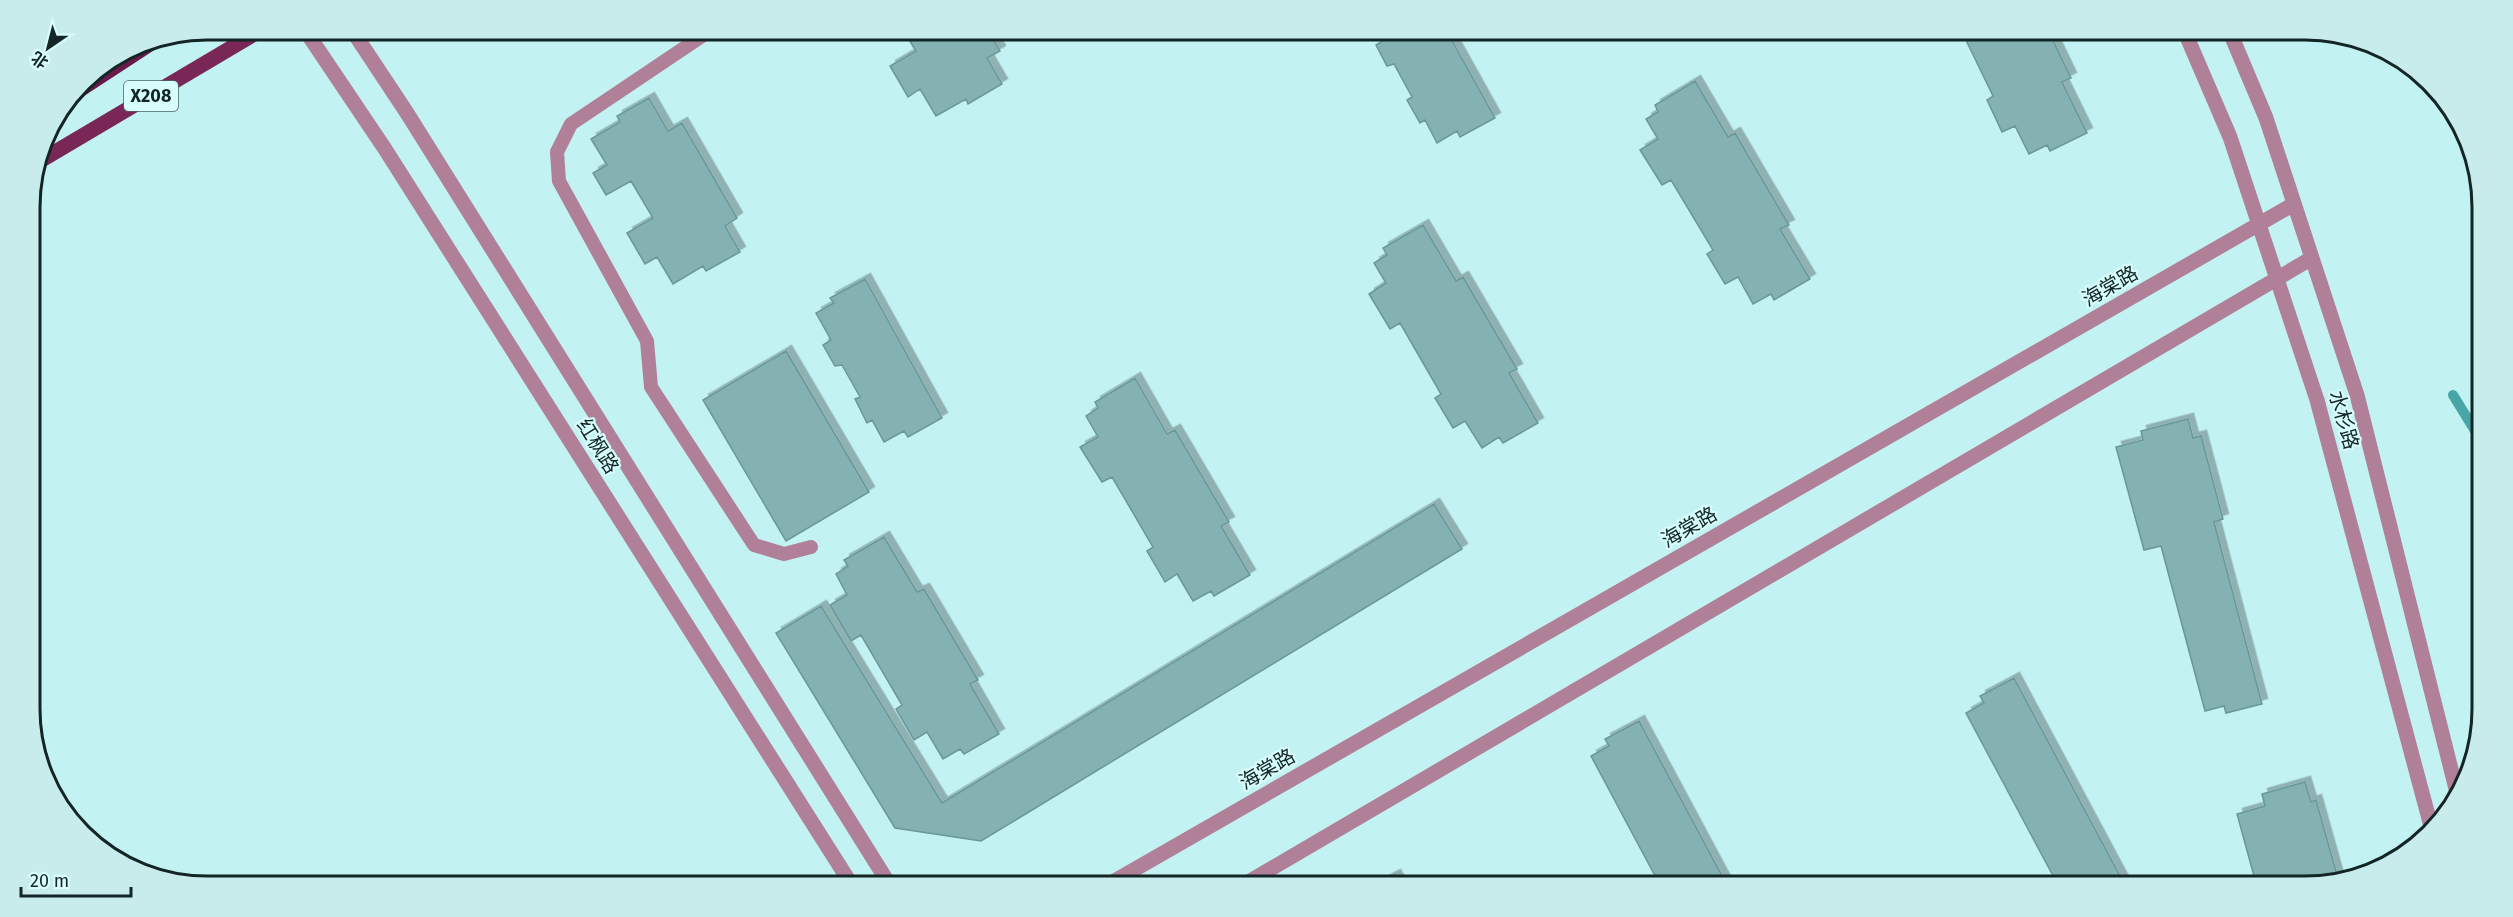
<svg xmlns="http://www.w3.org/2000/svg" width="2513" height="917" viewBox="0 0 2513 917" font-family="'Fira Sans','Noto Sans SC',sans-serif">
<defs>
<filter id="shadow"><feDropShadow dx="5.5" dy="-5.5" stdDeviation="0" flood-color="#0004"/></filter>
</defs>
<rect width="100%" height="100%" fill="#c3f2f2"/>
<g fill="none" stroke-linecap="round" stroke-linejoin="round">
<path stroke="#49a6a8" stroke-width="10" d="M2453,395L2482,442"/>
</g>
<path fill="#84b1b2" stroke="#6b9798" stroke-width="1.5" filter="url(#shadow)" d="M903,30H988L1000,51L987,58L1002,84L968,104L966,99L936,116L920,89L908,97L890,66L916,51Z
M1378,30H1446L1495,118L1460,137L1457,131L1437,143L1425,120L1420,123L1407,100L1412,97L1394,64L1387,66L1376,45L1384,40Z
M1961,30H2048L2071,78L2062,82L2087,133L2050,151L2047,145L2029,154L2015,126L2002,132L1987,100L1993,96Z
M1695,81L1728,137L1735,133L1789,225L1780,229L1810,279L1774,300L1771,294L1753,304L1738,277L1725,284L1707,254L1713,250L1671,180L1662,185L1640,150L1658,139L1646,119L1658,112L1655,105Z
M649,98L668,131L682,123L737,218L725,226L740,252L706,271L703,266L673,284L657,257L645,264L627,233L653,218L631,181L606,195L593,173L607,165L591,139L620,122L617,116Z
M1423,225L1456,281L1463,277L1517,369L1509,373L1538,423L1503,443L1499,437L1482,448L1465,421L1453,428L1435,398L1441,394L1400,323L1390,329L1369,294L1386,283L1374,263L1387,255L1383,248Z
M865,279L942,418L908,437L904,431L884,442L872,420L867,423L855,399L860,397L842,365L835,366L823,345L831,340L816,313L834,303L830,298Z
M786,351L869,492L786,541L703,400Z
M1135,378L1167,434L1175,430L1229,522L1221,526L1250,575L1214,596L1211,591L1193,601L1177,574L1165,582L1147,551L1153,547L1112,477L1102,482L1080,447L1098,437L1086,416L1098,408L1095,402Z
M2188,419L2193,438L2201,436L2223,519L2214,522L2262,704L2226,713L2224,706L2205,711L2161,546L2144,550L2116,447L2143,440L2141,431Z
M1434,504L1462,549L981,841L895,828L776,633L821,606L942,803Z
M884,537L917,592L924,589L978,680L970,684L999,734L964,754L960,749L943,759L927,732L914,740L896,709L902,705L861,635L851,641L830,605L847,595L836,574L848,566L844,560Z
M2014,678L2126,887H2059L1966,713L1984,703L1980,696Z
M1639,721L1728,887H1661L1591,756L1609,746L1605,739Z
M2305,782L2311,802L2316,800L2339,882L2317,887H2257L2237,814L2265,806L2262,794Z
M1395,875L1402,887H1372Z"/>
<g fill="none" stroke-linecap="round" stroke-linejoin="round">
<path stroke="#b08098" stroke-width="14" d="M711,30L571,124L557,152L559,181L647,341L651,387L754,545L784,554L811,547"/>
<path stroke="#b08098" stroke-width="15" d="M305,30L385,149L853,887
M352,30L407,113L891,887
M2184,30L2230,137L2317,400L2432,830
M2229,30L2266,118L2357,395L2458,797
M1104,887L2294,204
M1240,887L2312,258"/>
<path stroke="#792756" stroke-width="15" d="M40,161L261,30"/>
<path stroke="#6a1a4a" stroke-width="16" d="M77,91L155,40"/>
</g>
<g text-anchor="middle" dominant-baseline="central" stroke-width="4.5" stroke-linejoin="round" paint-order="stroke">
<rect fill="#d8fdfd" stroke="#4e6666" stroke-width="1.5" x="124" y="81" width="54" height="30" rx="4.5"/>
<g font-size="18" font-weight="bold" fill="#132525">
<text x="151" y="96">X208</text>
</g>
<g font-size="20" fill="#132525" stroke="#d8fdfd">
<text transform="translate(2110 286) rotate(-30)">海棠路</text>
<text transform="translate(2344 420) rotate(74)">水杉路</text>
<text transform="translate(598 446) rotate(58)">红枫路</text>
<text transform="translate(1689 527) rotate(-30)">海棠路</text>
<text transform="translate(1267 769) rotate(-30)">海棠路</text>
</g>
</g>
<path d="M0 0H2513V917H0ZM207 40H2305A167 167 0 0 1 2472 207V709A167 167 0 0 1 2305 876H207A167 167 0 0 1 40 709V207A167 167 0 0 1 207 40Z" fill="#c8ecec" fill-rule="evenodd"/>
<path fill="none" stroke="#132525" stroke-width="3" d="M207 40H2305A167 167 0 0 1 2472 207V709A167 167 0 0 1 2305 876H207A167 167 0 0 1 40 709V207A167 167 0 0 1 207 40Z"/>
<g transform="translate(48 48) rotate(215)" stroke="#d8fdfd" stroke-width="4.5" paint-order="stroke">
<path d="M0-4.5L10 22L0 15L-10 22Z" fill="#132525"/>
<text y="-9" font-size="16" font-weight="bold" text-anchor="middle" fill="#132525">北</text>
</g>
<path d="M21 887v9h110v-9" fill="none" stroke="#132525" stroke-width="3"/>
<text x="30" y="887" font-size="18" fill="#132525" stroke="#d8fdfd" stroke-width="4.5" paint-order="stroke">20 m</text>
</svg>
